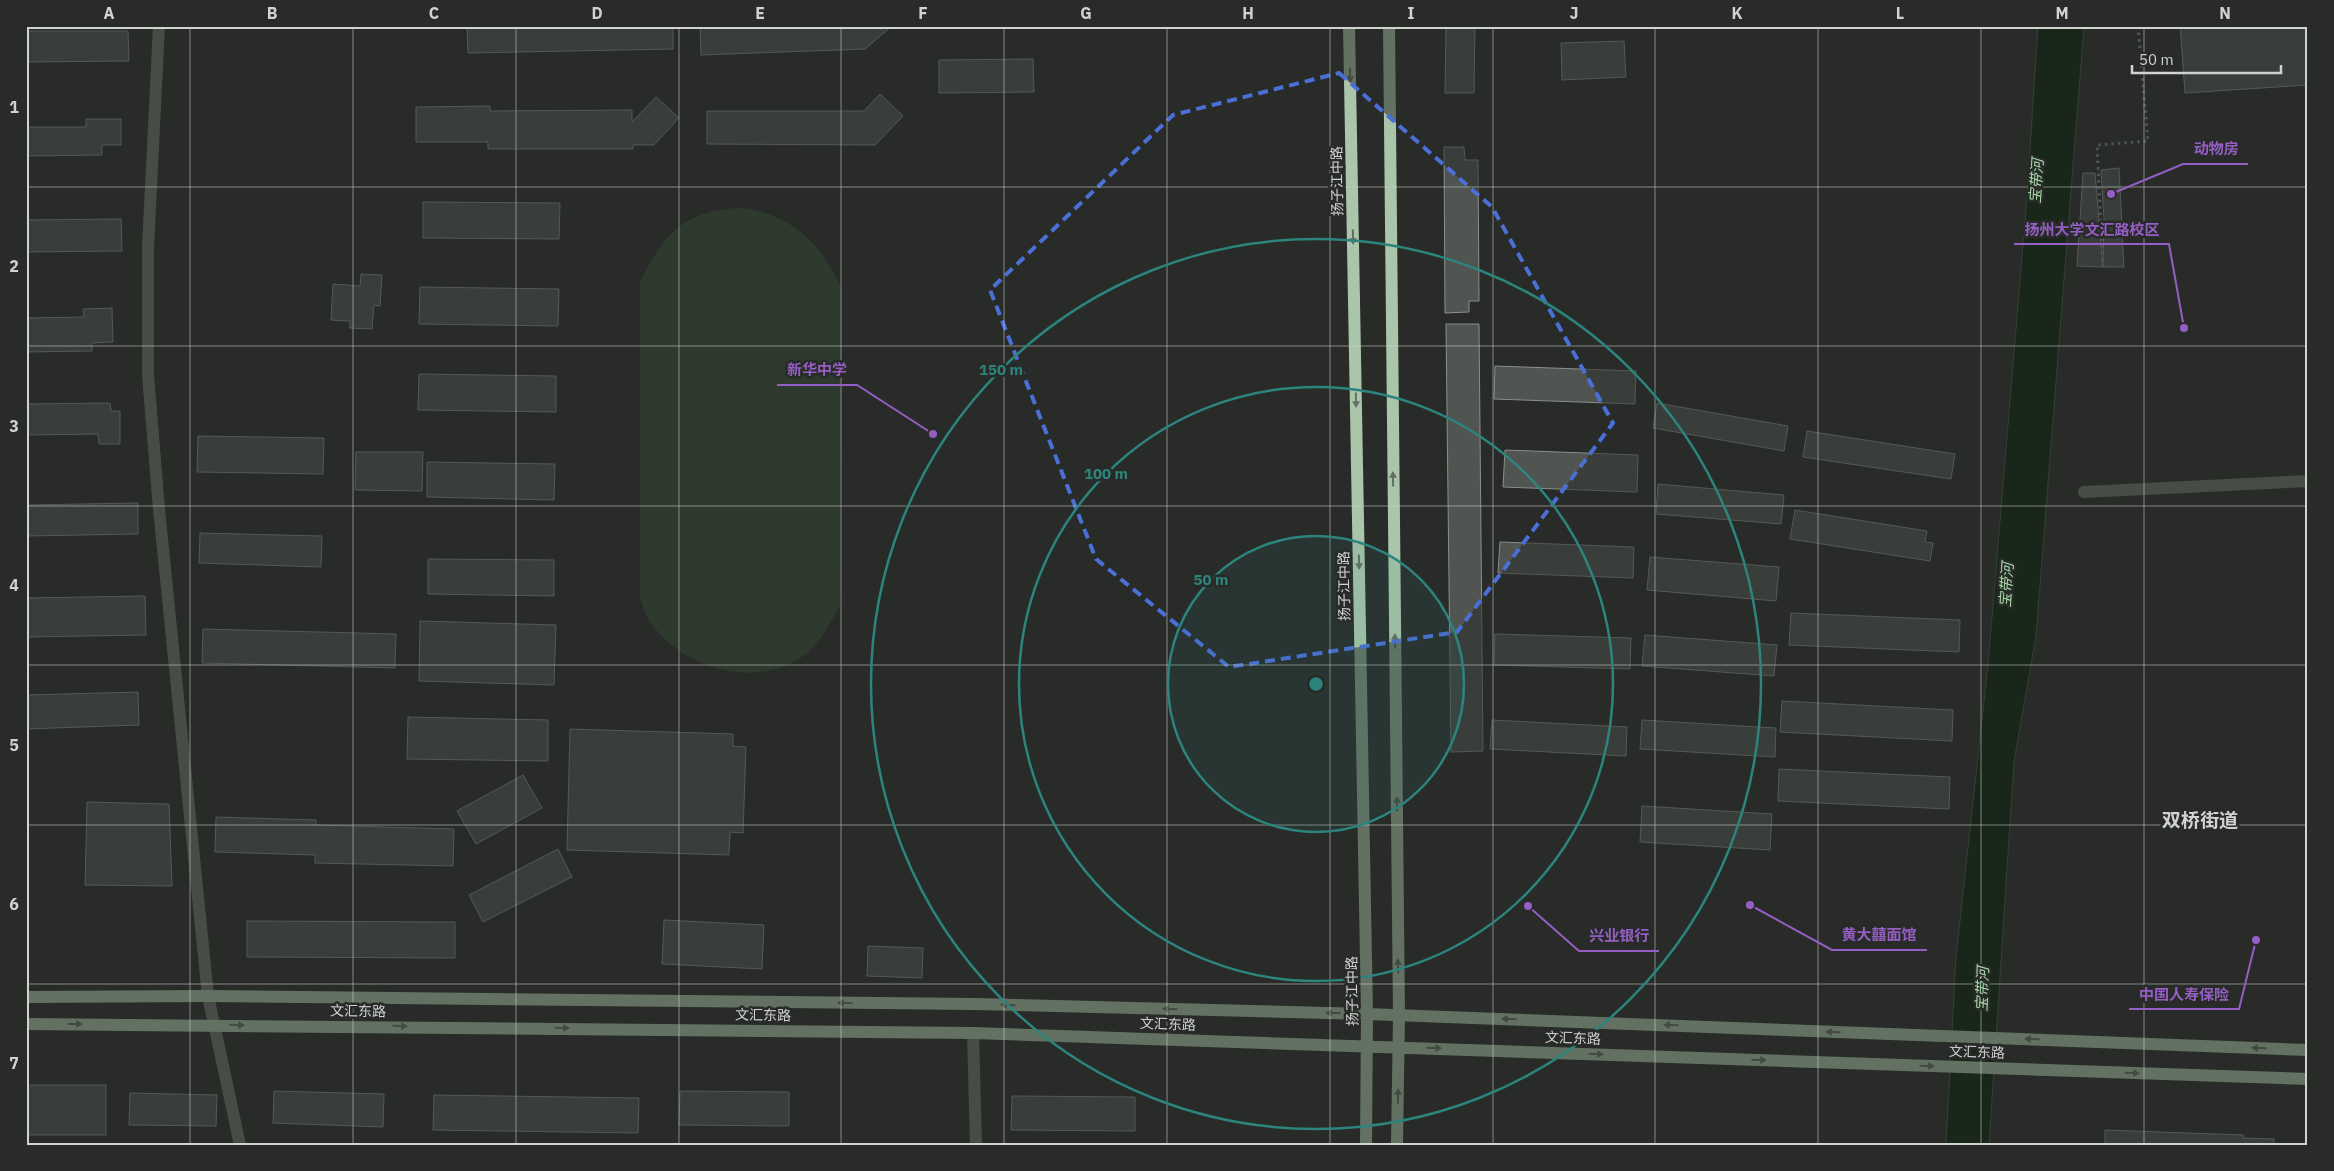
<svg xmlns="http://www.w3.org/2000/svg" width="2334" height="1171" viewBox="0 0 2334 1171" font-family="'IBM Plex Sans','Noto Sans SC',sans-serif">
<rect width="100%" height="100%" fill="#282b28"/>
<path fill="#354c35" d="M739,208C789,212 823,244 842,290L840,606C829,625 817,649 797,660C747,689 678,665 648,619C644,612 642,604 640,597V282C664,234 683,211 739,208Z"/>
<path fill="#072109" stroke="#445645" d="M2038,26H2084L2036,636L2014,762L1989,1145H1946L1956,957L1988,665L2027,197Z"/>
<path fill="#515551" stroke="#8c8f8c" d="M467,26H673V49L468,53Z
M700,26H892L865,49L701,55Z
M1446,26H1475L1474,93H1445Z
M2180,26H2308V85L2185,93Z
M26,31H128L129,61L26,62Z
M1624,41L1626,77L1562,80L1561,43Z
M1033,59L1034,92L939,93V60Z
M880,94L903,116L875,145L707,144V111H864Z
M656,97L679,118L654,145H633V149H488V142H416V107L490,106V111L632,110V122Z
M86,119H121V145H102V155L26,156V127H86Z
M1444,147H1464L1465,160H1478L1479,301H1469V312L1445,313Z
M2119,168L2124,267H2103L2104,219L2101,170Z
M2083,173H2095L2103,267L2077,266Z
M423,202L560,203L559,239L423,238Z
M121,219L122,251L26,252V220Z
M361,274L382,275L380,306L374,305L372,329L350,328V321L331,320L333,284L360,286Z
M420,287L559,289L558,326L419,324Z
M112,308L113,342L92,343V351L26,352V318L84,317L83,309Z
M1446,324H1479L1483,751L1451,752Z
M1495,366L1636,371L1635,404L1494,399Z
M419,374L556,376V412L418,410Z
M110,403L111,411H120V444H99L98,434L26,435V404Z
M1657,403L1788,426L1784,451L1653,428Z
M1807,431L1955,454L1951,479L1803,457Z
M198,436L324,438L323,474L197,472Z
M1505,450L1638,455L1637,492L1503,487Z
M356,452H423L422,491L355,490Z
M427,462L555,464L554,500L427,497Z
M1658,484L1784,495L1781,524L1656,514Z
M138,503V534L26,536V505Z
M1795,510L1927,531L1925,542L1933,543L1930,561L1790,539Z
M200,533L322,536L321,567L199,563Z
M1500,542L1634,547L1633,578L1498,573Z
M1650,557L1779,567L1776,601L1647,590Z
M428,559L554,560V596L428,594Z
M145,596L146,635L26,637V598Z
M1791,613L1960,620L1959,652L1789,645Z
M420,621L556,625L554,685L419,681Z
M203,629L396,634L395,668L202,663Z
M1495,634L1631,638L1630,669L1494,665Z
M1645,635L1777,645L1774,676L1642,666Z
M138,692L139,725L26,729V695Z
M1782,701L1953,710L1952,741L1780,732Z
M408,717L548,720V761L407,759Z
M1492,720L1627,727L1626,756L1490,749Z
M1642,720L1776,728L1775,757L1640,749Z
M570,729L733,734V746L746,747L743,833L730,832L729,855L567,850Z
M1779,769L1950,777L1949,809L1778,801Z
M523,775L542,808L476,844L457,811Z
M87,802L169,804L172,886L85,885Z
M1642,806L1772,814L1770,850L1640,842Z
M216,817L316,820V825L454,829L453,866L315,863V855L215,852Z
M558,849L572,877L483,922L469,895Z
M664,920L764,925L762,969L662,964Z
M247,921L455,922V958L247,957Z
M868,946L923,948L922,978L867,976Z
M26,1085H106V1135H26Z
M274,1091L384,1094L383,1127L273,1123Z
M680,1091L789,1092V1126L679,1125Z
M130,1093L217,1095L216,1126L129,1125Z
M434,1095L639,1098L638,1133L433,1130Z
M1012,1096L1135,1097V1131L1011,1130Z
M2105,1130L2243,1135V1138L2274,1139V1145H2105Z"/>
<g fill="none" stroke-linecap="round" stroke-linejoin="round">
<path stroke="#848784" stroke-width="3" stroke-dasharray="2.5 4" stroke-linecap="butt" d="M2103,267L2097,145L2148,141L2138,26"/>
<path stroke="#6a776a" stroke-width="12" d="M159,26L148,247V375L159,509L208,996L240,1145
M2084,492L2308,481
M973,1033L976,1145"/>
<path stroke="#aac5aa" stroke-width="12" d="M1349,26L1367,1014L1366,1145
M1389,26L1399,1015L1397,1145
M26,997L208,996L974,1004L1367,1014L2308,1050
M26,1024L973,1033L2308,1079"/>
</g>
<defs><path id="oneway-solid" d="M-6-.8H1V-3.2L6.5 0L1 3.2V.8H-6Z" transform="scale(1.25)"/></defs>
<g fill="#627062">
<use href="#oneway-solid" transform="translate(1350 75) rotate(89)"/>
<use href="#oneway-solid" transform="translate(1353 237) rotate(89)"/>
<use href="#oneway-solid" transform="translate(1356 400) rotate(89)"/>
<use href="#oneway-solid" transform="translate(1393 479) rotate(-91)"/>
<use href="#oneway-solid" transform="translate(1359 562) rotate(89)"/>
<use href="#oneway-solid" transform="translate(1395 641) rotate(-91)"/>
<use href="#oneway-solid" transform="translate(1397 804) rotate(-91)"/>
<use href="#oneway-solid" transform="translate(1398 966) rotate(-91)"/>
<use href="#oneway-solid" transform="translate(845 1003) rotate(-179)"/>
<use href="#oneway-solid" transform="translate(1008 1005) rotate(-179)"/>
<use href="#oneway-solid" transform="translate(1170 1009) rotate(-179)"/>
<use href="#oneway-solid" transform="translate(1333 1013) rotate(-179)"/>
<use href="#oneway-solid" transform="translate(1509 1019) rotate(-178)"/>
<use href="#oneway-solid" transform="translate(75 1024)"/>
<use href="#oneway-solid" transform="translate(237 1025) rotate(1)"/>
<use href="#oneway-solid" transform="translate(1671 1025) rotate(-178)"/>
<use href="#oneway-solid" transform="translate(400 1026) rotate(1)"/>
<use href="#oneway-solid" transform="translate(562 1028) rotate(1)"/>
<use href="#oneway-solid" transform="translate(1833 1032) rotate(-178)"/>
<use href="#oneway-solid" transform="translate(2032 1039) rotate(-178)"/>
<use href="#oneway-solid" transform="translate(1434 1048) rotate(2)"/>
<use href="#oneway-solid" transform="translate(2259 1048) rotate(-178)"/>
<use href="#oneway-solid" transform="translate(1596 1054) rotate(2)"/>
<use href="#oneway-solid" transform="translate(1759 1060) rotate(2)"/>
<use href="#oneway-solid" transform="translate(1927 1066) rotate(2)"/>
<use href="#oneway-solid" transform="translate(2132 1073) rotate(2)"/>
<use href="#oneway-solid" transform="translate(1398 1096) rotate(-89)"/>
</g>
<path d="M0 0H2334V1171H0ZM1339,73L1492,207L1613,423L1457,632L1229,667L1096,559L990,290L1173,115Z" fill="#282b28" fill-opacity=".55" fill-rule="evenodd"/>
<path fill="none" stroke="#4a6fd6" stroke-width="4" stroke-dasharray="10 6" stroke-linejoin="round" d="M1339,73L1492,207L1613,423L1457,632L1229,667L1096,559L990,290L1173,115Z"/>
<path fill="none" stroke="#d1d3d1" stroke-width="1" stroke-opacity="0.55" d="M190,26V1145M353,26V1145M516,26V1145M679,26V1145M841,26V1145M1004,26V1145M1167,26V1145M1330,26V1145M1493,26V1145M1655,26V1145M1818,26V1145M1981,26V1145M2144,26V1145M26,187H2308M26,346H2308M26,506H2308M26,665H2308M26,825H2308M26,984H2308"/>
<circle cx="1316" cy="684" r="148" fill="#2c847d" fill-opacity=".12"/>
<g fill="none" stroke="#2c847d" stroke-width="2.5">
<circle cx="1316" cy="684" r="148"/>
<circle cx="1316" cy="684" r="297"/>
<circle cx="1316" cy="684" r="445"/>
</g>
<g text-anchor="middle" dominant-baseline="central" stroke-width="5" stroke-linejoin="round" paint-order="stroke">
<g font-size="14" fill="#d1d3d1" stroke="#282b28">
<text transform="translate(1337 181) rotate(-91)">扬子江中路</text>
<text transform="translate(1344 586) rotate(-91)">扬子江中路</text>
<text transform="translate(1352 991) rotate(-91)">扬子江中路</text>
<text transform="translate(358 1011) rotate(1)">文汇东路</text>
<text transform="translate(763 1015) rotate(1)">文汇东路</text>
<text transform="translate(1168 1024) rotate(2)">文汇东路</text>
<text transform="translate(1573 1038) rotate(2)">文汇东路</text>
<text transform="translate(1977 1052) rotate(2)">文汇东路</text>
</g>
<g font-size="15" font-style="italic" fill="#a7d9a8" stroke="#282b28">
<text transform="translate(2036 181) rotate(-86)">宝带河</text>
<text transform="translate(2006 585) rotate(-86)">宝带河</text>
<text transform="translate(1982 989) rotate(-88)">宝带河</text>
</g>
<g font-size="19" font-weight="bold" fill="#d1d3d1" stroke="#282b28">
<text x="2200" y="820">双桥街道</text>
</g>
</g>
<circle cx="1316" cy="684" r="8" fill="#2c847d" stroke="#282b28" stroke-width="2.5"/>
<g font-size="15" text-anchor="middle" font-weight="bold" fill="#2c847d" stroke="#282b28" stroke-width="5" stroke-linejoin="round" paint-order="stroke">
<text x="1001" y="375">150 m</text>
<text x="1106" y="479">100 m</text>
<text x="1211" y="585">50 m</text>
</g>
<path fill="none" stroke="#955ec4" stroke-width="2" d="M2111 194L2183 164H2248M2184 328L2169 244H2014M933 434L857 385H777M1750 905L1832 950H1927M1528 906L1579 951H1659M2256 940L2239 1009H2129"/>
<g fill="#955ec4" stroke="#282b28" stroke-width="2">
<circle cx="2111" cy="194" r="5"/>
<circle cx="2184" cy="328" r="5"/>
<circle cx="933" cy="434" r="5"/>
<circle cx="1750" cy="905" r="5"/>
<circle cx="1528" cy="906" r="5"/>
<circle cx="2256" cy="940" r="5"/>
</g>
<g font-size="15" text-anchor="middle" font-weight="bold" fill="#955ec4" stroke="#282b28" stroke-width="5" stroke-linejoin="round" paint-order="stroke">
<text x="2216" y="154">动物房</text>
<text x="2092" y="235">扬州大学文汇路校区</text>
<text x="817" y="375">新华中学</text>
<text x="1879" y="940">黄大囍面馆</text>
<text x="1619" y="941">兴业银行</text>
<text x="2184" y="1000">中国人寿保险</text>
</g>
<rect width="2334" height="1171" fill="none" stroke="#282b28" stroke-width="55"/>
<path d="M2132 65v8h149v-8" fill="none" stroke="#d1d3d1" stroke-width="2.5"/>
<text x="2139" y="65" font-size="15" fill="#d1d3d1" stroke="#282b28" stroke-width="4" paint-order="stroke">50 m</text>
<rect x="28" y="28" width="2278" height="1116" fill="none" stroke="#d1d3d1" stroke-width="2"/>
<g font-size="16" text-anchor="middle" font-weight="bold" fill="#d1d3d1">
<text x="109" y="19">A</text>
<text x="272" y="19">B</text>
<text x="434" y="19">C</text>
<text x="597" y="19">D</text>
<text x="760" y="19">E</text>
<text x="923" y="19">F</text>
<text x="1086" y="19">G</text>
<text x="1248" y="19">H</text>
<text x="1411" y="19">I</text>
<text x="1574" y="19">J</text>
<text x="1737" y="19">K</text>
<text x="1900" y="19">L</text>
<text x="2062" y="19">M</text>
<text x="2225" y="19">N</text>
<text x="14" y="113">1</text>
<text x="14" y="272">2</text>
<text x="14" y="432">3</text>
<text x="14" y="591">4</text>
<text x="14" y="751">5</text>
<text x="14" y="910">6</text>
<text x="14" y="1069">7</text>
</g>
</svg>
